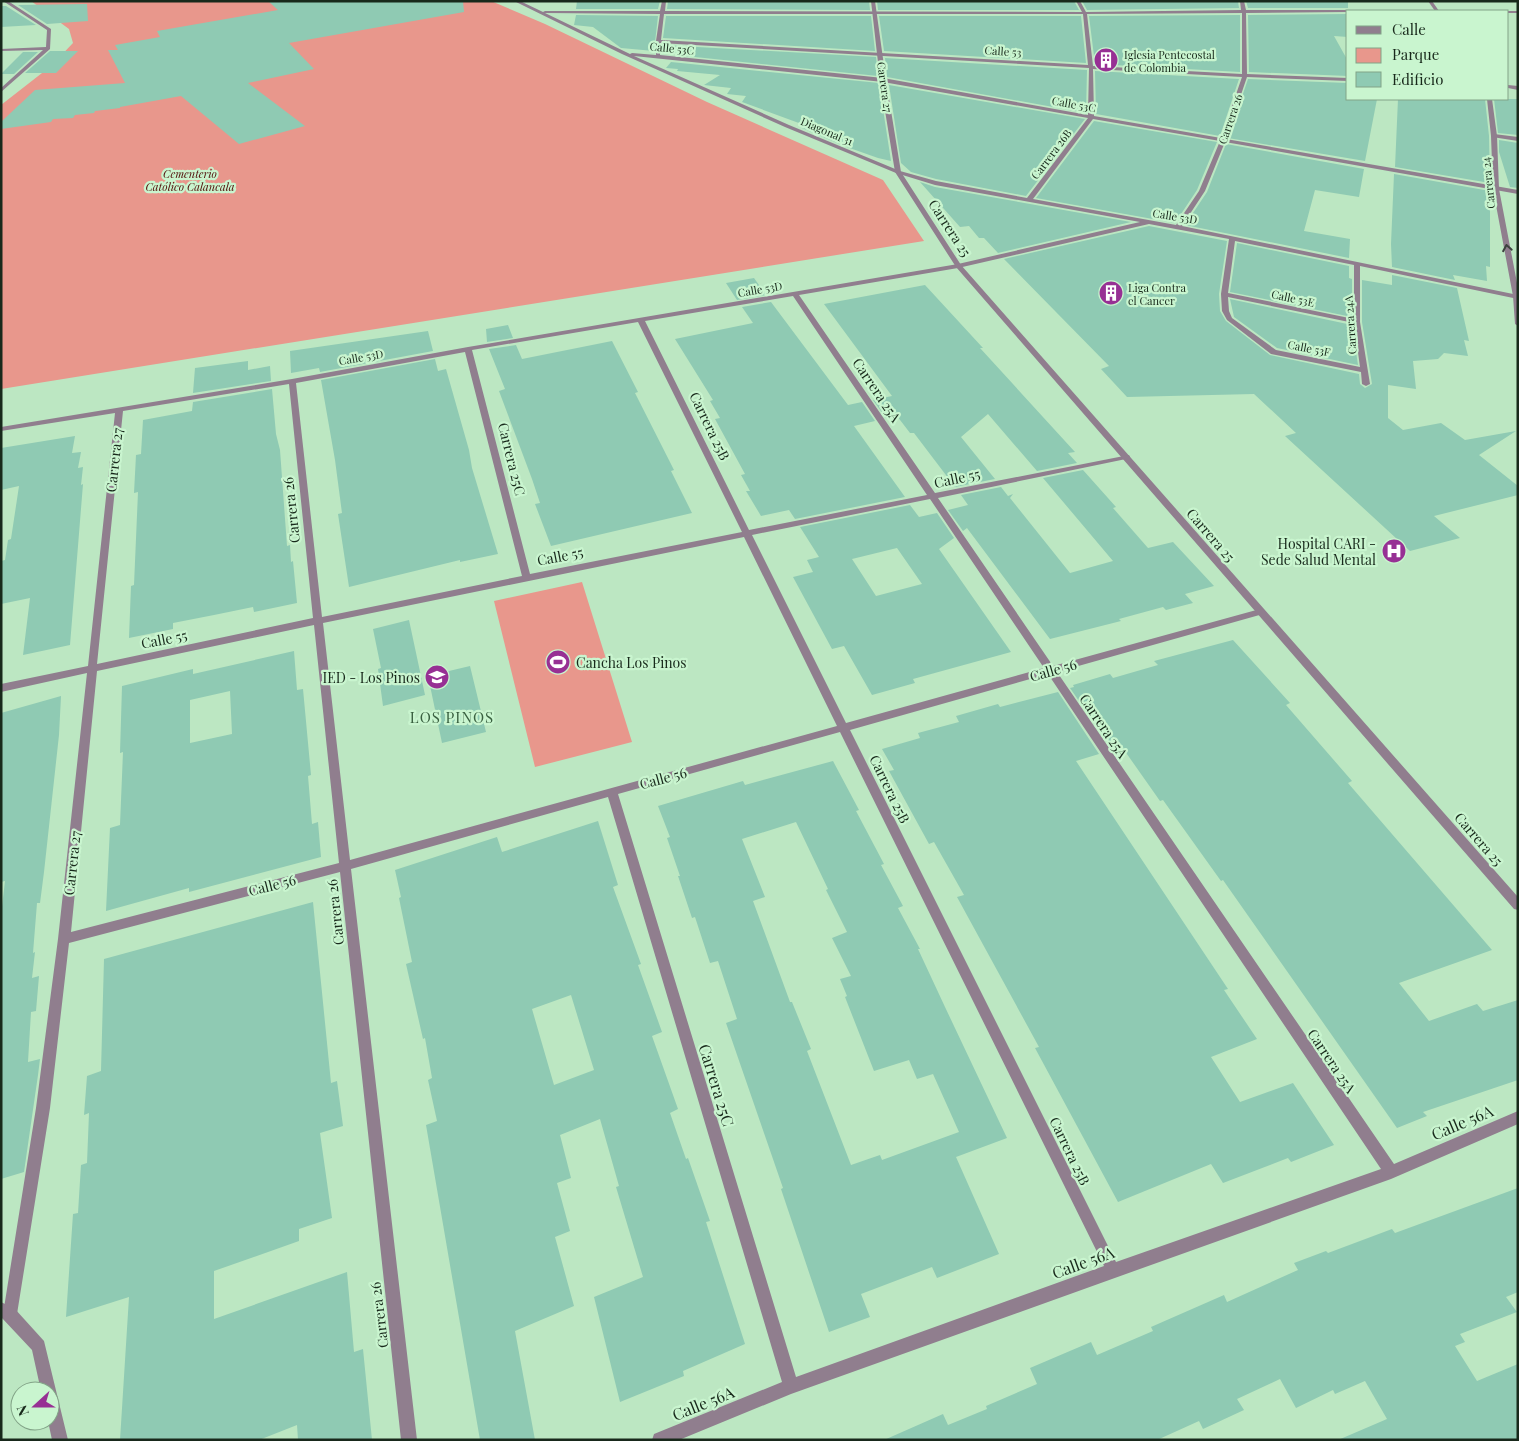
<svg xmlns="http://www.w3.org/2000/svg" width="1519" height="1441" viewBox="0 0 1519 1441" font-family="'Playfair Display',serif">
<rect width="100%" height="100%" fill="#bce7c2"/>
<path fill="#e8978c" d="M31,1H491L545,24L707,102L883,180L924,241L1,389V105L51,66L73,43L69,29Z
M582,582L632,742L535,767L494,601Z"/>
<path fill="#8fcab3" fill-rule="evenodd" d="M268,1H463L464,12L289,43L314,69L248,83L305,126L239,144L181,96L120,107V108L95,111L94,113L75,115L73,118L53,119L51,122L1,129V122L35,90L125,83L108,50H118L115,45L160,37L157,31L278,10Z
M577,1H660L658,9H576Z
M668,1H869L870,10L667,9Z
M877,1H1074L1079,10H878Z
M1082,1H1238L1239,8L1087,10Z
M1246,1H1348V8H1248Z
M87,4L88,21L47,24L18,5Z
M1,6H6L36,25L1,27Z
M1348,14V37L1334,36L1348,61V76L1249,72L1248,15Z
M576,15L658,16L654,51L621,48L593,27L574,25Z
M1240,15V72L1095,64L1089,16Z
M666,16H871L875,51L663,38Z
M879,16H1081L1086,63L884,51Z
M662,45L876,57L878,76L676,55L677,53L662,52Z
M50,51H78L56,73H25Z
M23,52H38L14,74H1Z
M885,58L1087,70L1086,113L887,77Z
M671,62L879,83L891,161L878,158L844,146L802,128L807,126L742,102L746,96L727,94L731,88L704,85L720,75L677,71L678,69L666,68Z
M1095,71L1239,79L1220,136L1096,114Z
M1248,79L1348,83V99H1377L1365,161L1228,138Z
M889,85L1085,119L1026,196L936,179L911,172L901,163Z
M1398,99H1485L1489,136L1490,183L1395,167Z
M1494,99H1518V135L1498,133Z
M1094,121L1217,142L1197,190L1175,223L1036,198Z
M1499,140L1518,143V188L1510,187L1499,152Z
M1226,144L1364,169L1359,197L1315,190L1304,231L1350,239L1349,258L1185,225L1207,192Z
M1394,174L1490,191V267L1486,266L1487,281L1453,275L1455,280L1392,267L1391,244Z
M920,182L935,187L1131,222L998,253L984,238H979L969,226L960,227Z
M1149,226L1227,241L1219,294L1220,311L1226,321L1270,355L1359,374L1360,384L1365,388L1372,384L1362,322V280L1392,285V275L1457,288L1469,341L1464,340L1468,356L1444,353L1438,359L1413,361L1416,389L1388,385V418L1403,430L1441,423L1465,440L1516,431L1479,455L1518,486V495L1434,516L1460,538L1410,551L1285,436L1296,433L1254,394L1127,397L1101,369L1109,366L1004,259Z
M1237,243L1349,266V278L1352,279V317L1230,292Z
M754,278L766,295L737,300L726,283Z
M925,285L983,348H980L1075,452L1068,453L1077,463L1037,471L988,414L961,437L995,479L955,487L914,433H910L897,416L886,418L873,400L892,396L824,304Z
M1230,299L1352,325L1358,365L1277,348L1234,317Z
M771,302L848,405L862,402L875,421L854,426L905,497L795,519L789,510L761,516L746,491H750L741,475L745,474L715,419L720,418L710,401L713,400L675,339L753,323L742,307Z
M508,325L513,338L487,342L486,329Z
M428,331L433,351L320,372L319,368L291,373L290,351Z
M612,341L638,392L635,393L674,470L671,471L692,513L551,546L535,504L540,503L532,479L499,391L505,389L489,349L516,345L522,359Z
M435,359L438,371L446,369L469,450L472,468L498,554L460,562V560L349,587L338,514L342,513L335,460L321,380Z
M248,361V370L270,366L271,381L193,393L195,368Z
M272,389L276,434L280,450L287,546L290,545L291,562L293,561L297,603L254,612L253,607L214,615L173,623V629L129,638L131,586L134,585L138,492L134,493L136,455L141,454L143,420L192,411L193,402Z
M75,436L72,453L81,452L78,468L83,467L81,485L83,484L70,645L23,655L30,598L1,604V561L5,560L8,540L11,539L19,486L1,490V448Z
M1083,470L1116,507L1113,508L1148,548L1173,542L1214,586L1185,594L1193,603L1166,610L1163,607L1119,619L1121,621L1050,639L967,528L963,531L948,510L968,505L961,495L1001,487L1008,496L1013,494L1010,498L1070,573L1113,561L1043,478Z
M910,505L919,517L937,513L954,538L939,549L1011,652L913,679L915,683L872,695L844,646L832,649L793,577L813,572L807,560L819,557L800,527ZM897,548L922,584L876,596L852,559Z
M409,620L425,695L383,706L378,669L381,668L373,629Z
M1233,640L1290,703L1286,705L1352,781L1348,783L1492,950L1399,983L1429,1021L1477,1004L1483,1011L1518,1000V1080L1423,1112L1427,1116L1397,1128L1223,880L1221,881L1163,800L1160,801L1122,747L1113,750L1070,688L1074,687L1073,685L1110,674L1113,678L1158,665L1154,661Z
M294,651L297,690L303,689L311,775L308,776L312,824L318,822L321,857L189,892V888L106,911L110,828L120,825L123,752L120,753L122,686L193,669V674ZM230,691L232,734L190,743V700Z
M470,666L486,732L442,743L428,676Z
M1058,692L1099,754L1076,761L1228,989L1224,990L1257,1039L1211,1057L1240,1102L1293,1083L1334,1145L1291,1162L1288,1158L1223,1183L1211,1164L1118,1202L1035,1048L1039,1047L957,897L964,895L934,842L929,844L889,771L894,770L882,749L920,738L918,733L959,722L956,716L998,704L1000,707Z
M61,696L59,735L44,872L40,903H37L33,953L35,952L32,978L39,976L36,1011L31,1012L28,1062L40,1059L38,1075L24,1172L1,1179V915L5,881L1,882V713Z
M833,761L859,810L856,811L884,864L881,865L903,906L898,908L920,949H918L945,1007L1007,1138L956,1157L999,1254L937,1278L932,1267L861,1294L870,1317L829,1332L781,1189L783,1188L726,1023L737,1019L718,961L710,963L695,917L692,918L678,876H680L667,838L670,837L658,806L743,781L745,785ZM796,822L828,889L826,890L847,932L832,938L851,976L840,979L847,996L845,997L874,1071L909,1060L917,1079L933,1074L959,1132L882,1160L880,1155L851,1165L807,1051L811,1049L792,1002H790L753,901L765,897L742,839Z
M598,821L618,885L613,887L641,964L638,965L662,1032L652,1036L678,1109L670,1113L686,1159L688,1158L710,1221L706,1222L745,1344L683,1371L684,1376L620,1402L594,1297L643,1277L616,1187L619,1186L600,1119L560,1135L571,1178L557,1183L570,1231L555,1237L574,1306L515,1331L535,1440H480L426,1125L437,1121L428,1080L432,1078L425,1038L423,1039L406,964L412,962L399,898L401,897L395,870L497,837L502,852ZM571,995L594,1070L554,1085L532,1009Z
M313,902L331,1083L337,1081L343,1126L320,1133L332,1218L299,1229V1241L214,1271V1319L347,1272L354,1352L363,1349L372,1440H298L297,1425L259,1440H120L129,1297L66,1317L73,1214L78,1213L81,1165L87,1163L89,1113L84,1115L87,1076L101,1071L104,959Z
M1518,1188V1292L1506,1297L1517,1312L1460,1334L1465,1342L1455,1346L1477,1381L1518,1364V1440H1338L1387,1419L1365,1381L1335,1394L1333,1390L1296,1408L1280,1379L1237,1399L1244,1410L1203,1429L1199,1421L1157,1440H884L943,1414L948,1425L987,1409L986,1406L1037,1384L1030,1368L1091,1342L1097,1355L1153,1331L1151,1327L1224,1295L1227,1302L1298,1270L1294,1263L1326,1251L1328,1253L1392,1229L1395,1233Z"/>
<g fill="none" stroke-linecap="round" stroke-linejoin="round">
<path fill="#907e8e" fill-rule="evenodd" d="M3,1H8L51,29L50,49L1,92V88L43,50L1,51V49L46,47L47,30Z
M514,1H520L543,12L545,11H660L662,1H666L665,11L1082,12L1076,1H1080L1086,12L1241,10L1240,1H1244L1246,10H1348L1350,11L1348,12L1246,13L1247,74L1348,78V81L1247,77L1226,139L1518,190V194L1225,142L1205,191L1182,226L1518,295V299L1360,266V322L1370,384L1366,386L1362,384L1361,372L1271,354L1227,320L1222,311L1221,294L1229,239L1149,224L958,268L799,295L935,493L1129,455L1130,457L1126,459L938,498L1053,666L1260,609L1263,610L1265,612L1263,614L1057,672L1394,1164L1518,1111V1124L1391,1179L791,1394L679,1440H652L654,1434L782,1382L608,797L351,869L417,1440H401L340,872L69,943L50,1108L17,1314L15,1319L10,1321L5,1319L3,1314L36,1108L58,939L87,673L1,692V684L88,666L115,413L1,431V427L292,379L468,347L958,264L1140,222L935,185L896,173L785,127L622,54ZM545,13L660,14L656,41V55L632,53L630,54ZM1242,13V74L1093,66L1087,14ZM664,14H1083L1088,65L661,40ZM660,43L1089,68L1088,115L883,78L660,55ZM634,56L883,82L1088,118L1027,198L936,181L900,171L789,125ZM1093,69L1242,77L1221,138L1094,116ZM1093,119L1220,141L1199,191L1176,225L1033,199ZM1235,241L1354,265V319L1228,293ZM793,296L927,495L749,530L645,321ZM1228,297L1354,323L1360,367L1276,350L1232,318L1229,311ZM638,322L742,532L530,574L472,350ZM465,352L522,576L322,617L296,383ZM289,384L313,618L97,664L123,411ZM930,499L1044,668L846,723L752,535ZM744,537L837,726L350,860L323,623ZM314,625L339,863L71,932L97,671ZM1048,674L1381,1169L1116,1262L850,730ZM840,732L1104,1266L796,1377L618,794Z
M1355,10H1466L1468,11H1353Z
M1506,11H1518V13H1508Z
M1508,85L1518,86V90L1508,88Z
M1494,134L1518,137V141L1492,137L1491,136Z"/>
<path fill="#907e8e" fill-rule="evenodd" d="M871,1H875L886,80L901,172L961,265L1518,897V910L1514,909L956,267L895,172L880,80Z
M1428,1H1432L1439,11H1435Z
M1487,99H1492L1497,136L1499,189L1518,288V326L1515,324L1513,296L1493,189L1491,136Z
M1,1302L15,1309L44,1341L68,1440H52L48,1421H50V1391H41L32,1350L1,1317Z"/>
</g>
<defs><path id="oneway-chevron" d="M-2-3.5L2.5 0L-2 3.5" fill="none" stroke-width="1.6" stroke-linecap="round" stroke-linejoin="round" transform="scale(1.25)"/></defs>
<use stroke="#3c423e" href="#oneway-chevron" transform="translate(1507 248) rotate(-100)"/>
<defs>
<symbol id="building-disc" viewBox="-11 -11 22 22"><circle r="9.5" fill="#973094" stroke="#c9f5cf"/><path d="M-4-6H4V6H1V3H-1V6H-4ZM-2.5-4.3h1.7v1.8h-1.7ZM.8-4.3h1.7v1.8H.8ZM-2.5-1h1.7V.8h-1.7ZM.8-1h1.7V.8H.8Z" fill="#fff"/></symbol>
<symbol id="hospital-disc" viewBox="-11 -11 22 22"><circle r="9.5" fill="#973094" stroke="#c9f5cf"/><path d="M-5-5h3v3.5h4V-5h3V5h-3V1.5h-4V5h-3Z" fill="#fff"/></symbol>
<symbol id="stadium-disc" viewBox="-11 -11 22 22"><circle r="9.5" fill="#973094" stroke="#c9f5cf"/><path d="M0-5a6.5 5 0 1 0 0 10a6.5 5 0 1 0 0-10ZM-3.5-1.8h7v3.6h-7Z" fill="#fff"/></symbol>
<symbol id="school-disc" viewBox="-11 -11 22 22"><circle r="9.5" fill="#973094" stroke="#c9f5cf"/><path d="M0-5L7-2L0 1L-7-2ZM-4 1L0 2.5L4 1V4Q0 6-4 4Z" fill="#fff"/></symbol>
</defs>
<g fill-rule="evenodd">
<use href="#building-disc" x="1092" y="46" width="28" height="28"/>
<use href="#building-disc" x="1097" y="279" width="28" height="28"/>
<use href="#hospital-disc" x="1380" y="537" width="28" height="28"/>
<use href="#stadium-disc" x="544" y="648" width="28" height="28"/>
<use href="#school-disc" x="423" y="663" width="28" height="28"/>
</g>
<g text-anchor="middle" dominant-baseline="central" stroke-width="4.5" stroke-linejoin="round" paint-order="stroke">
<g font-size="11" fill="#18291b" stroke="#c9f5cf">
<text transform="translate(672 48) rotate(6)">Calle 53C</text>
<text transform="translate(1003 51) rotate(4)">Calle 53</text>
<text transform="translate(885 87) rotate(82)">Carrera 27</text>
<text transform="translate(1074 104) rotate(10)">Calle 53C</text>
<text transform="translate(1230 119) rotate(-71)">Carrera 26</text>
<text transform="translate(827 131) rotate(23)">Diagonal 31</text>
<text transform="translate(1051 154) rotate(-53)">Carrera 26B</text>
<text transform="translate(1488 183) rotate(-96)">Carrera 24</text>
<text transform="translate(1175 216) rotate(9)">Calle 53D</text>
<text transform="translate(760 289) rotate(-10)">Calle 53D</text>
<text transform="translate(1293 298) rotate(12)">Calle 53E</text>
<text transform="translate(1350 325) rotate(-94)">Carrera 24A</text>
<text transform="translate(1309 348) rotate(11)">Calle 53F</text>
<text transform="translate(361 357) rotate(-10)">Calle 53D</text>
</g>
<g font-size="11" fill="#18291b" stroke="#c9f5cf" text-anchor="start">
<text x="1124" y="54">Iglesia Pentecostal<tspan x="1124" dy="13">de Colombia</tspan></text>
<text x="1128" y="287">Liga Contra<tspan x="1128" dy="13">el Cancer</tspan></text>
</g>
<g font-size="11" font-style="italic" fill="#510d09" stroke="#c9f5cf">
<text x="190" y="173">Cementerio<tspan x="190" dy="13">Católico Calancala</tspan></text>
</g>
<g font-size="14" fill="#18291b" stroke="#c9f5cf">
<text transform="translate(950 228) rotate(57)">Carrera 25</text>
<text transform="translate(877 390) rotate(56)">Carrera 25A</text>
<text transform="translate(710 426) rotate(64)">Carrera 25B</text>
<text transform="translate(512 459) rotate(76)">Carrera 25C</text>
<text transform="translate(114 460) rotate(-84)">Carrera 27</text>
<text transform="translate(957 478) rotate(-12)">Calle 55</text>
<text transform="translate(291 510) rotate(-96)">Carrera 26</text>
<text transform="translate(1211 535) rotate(49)">Carrera 25</text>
<text transform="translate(560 556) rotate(-11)">Calle 55</text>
<text transform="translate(164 639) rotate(-11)">Calle 55</text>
<text transform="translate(1053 670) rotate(-16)">Calle 56</text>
<text transform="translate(1104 726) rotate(56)">Carrera 25A</text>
<text transform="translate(663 778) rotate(-15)">Calle 56</text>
<text transform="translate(890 789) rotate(64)">Carrera 25B</text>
<text transform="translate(1479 839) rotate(49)">Carrera 25</text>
<text transform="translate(72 863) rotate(-84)">Carrera 27</text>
<text transform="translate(272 885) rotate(-14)">Calle 56</text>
<text transform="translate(335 912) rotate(-96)">Carrera 26</text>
<text transform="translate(1332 1061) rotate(56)">Carrera 25A</text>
<text transform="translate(1070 1151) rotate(64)">Carrera 25B</text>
<text transform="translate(379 1315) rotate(-97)">Carrera 26</text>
</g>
<g font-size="14" fill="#18291b" stroke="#c9f5cf" text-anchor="end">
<text x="1376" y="543">Hospital CARI -<tspan x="1376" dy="16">Sede Salud Mental</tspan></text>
<text x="576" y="662" text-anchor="start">Cancha Los Pinos</text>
<text x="420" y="677">IED - Los Pinos</text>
</g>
<g font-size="15" letter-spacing="1" fill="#396040" stroke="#c9f5cf">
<text x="452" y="717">LOS PINOS</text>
</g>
<g font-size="16" fill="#18291b" stroke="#c9f5cf">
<text transform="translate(717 1085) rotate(73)">Carrera 25C</text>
<text transform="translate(1462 1122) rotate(-23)">Calle 56A</text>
<text transform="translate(1083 1262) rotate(-20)">Calle 56A</text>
<text transform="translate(703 1403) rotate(-22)">Calle 56A</text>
</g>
</g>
<rect width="1519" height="1441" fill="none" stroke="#18291b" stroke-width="5"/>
<rect x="1346" y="10" width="162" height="90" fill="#c9f5cf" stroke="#82a387"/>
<rect x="1356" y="26" width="25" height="8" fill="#907e8e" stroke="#82a387"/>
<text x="1392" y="35" font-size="15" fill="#18291b">Calle</text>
<rect x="1356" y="48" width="25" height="15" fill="#e8978c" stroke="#82a387"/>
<text x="1392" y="60" font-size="15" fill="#18291b">Parque</text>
<rect x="1356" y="72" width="25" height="15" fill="#8fcab3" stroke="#82a387"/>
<text x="1392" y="85" font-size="15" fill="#18291b">Edificio</text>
<g transform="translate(35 1406) rotate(249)"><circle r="24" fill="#c9f5cf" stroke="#82a387"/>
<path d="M0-4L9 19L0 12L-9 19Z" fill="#973094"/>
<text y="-8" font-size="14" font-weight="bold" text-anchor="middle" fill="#18291b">N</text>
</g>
</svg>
